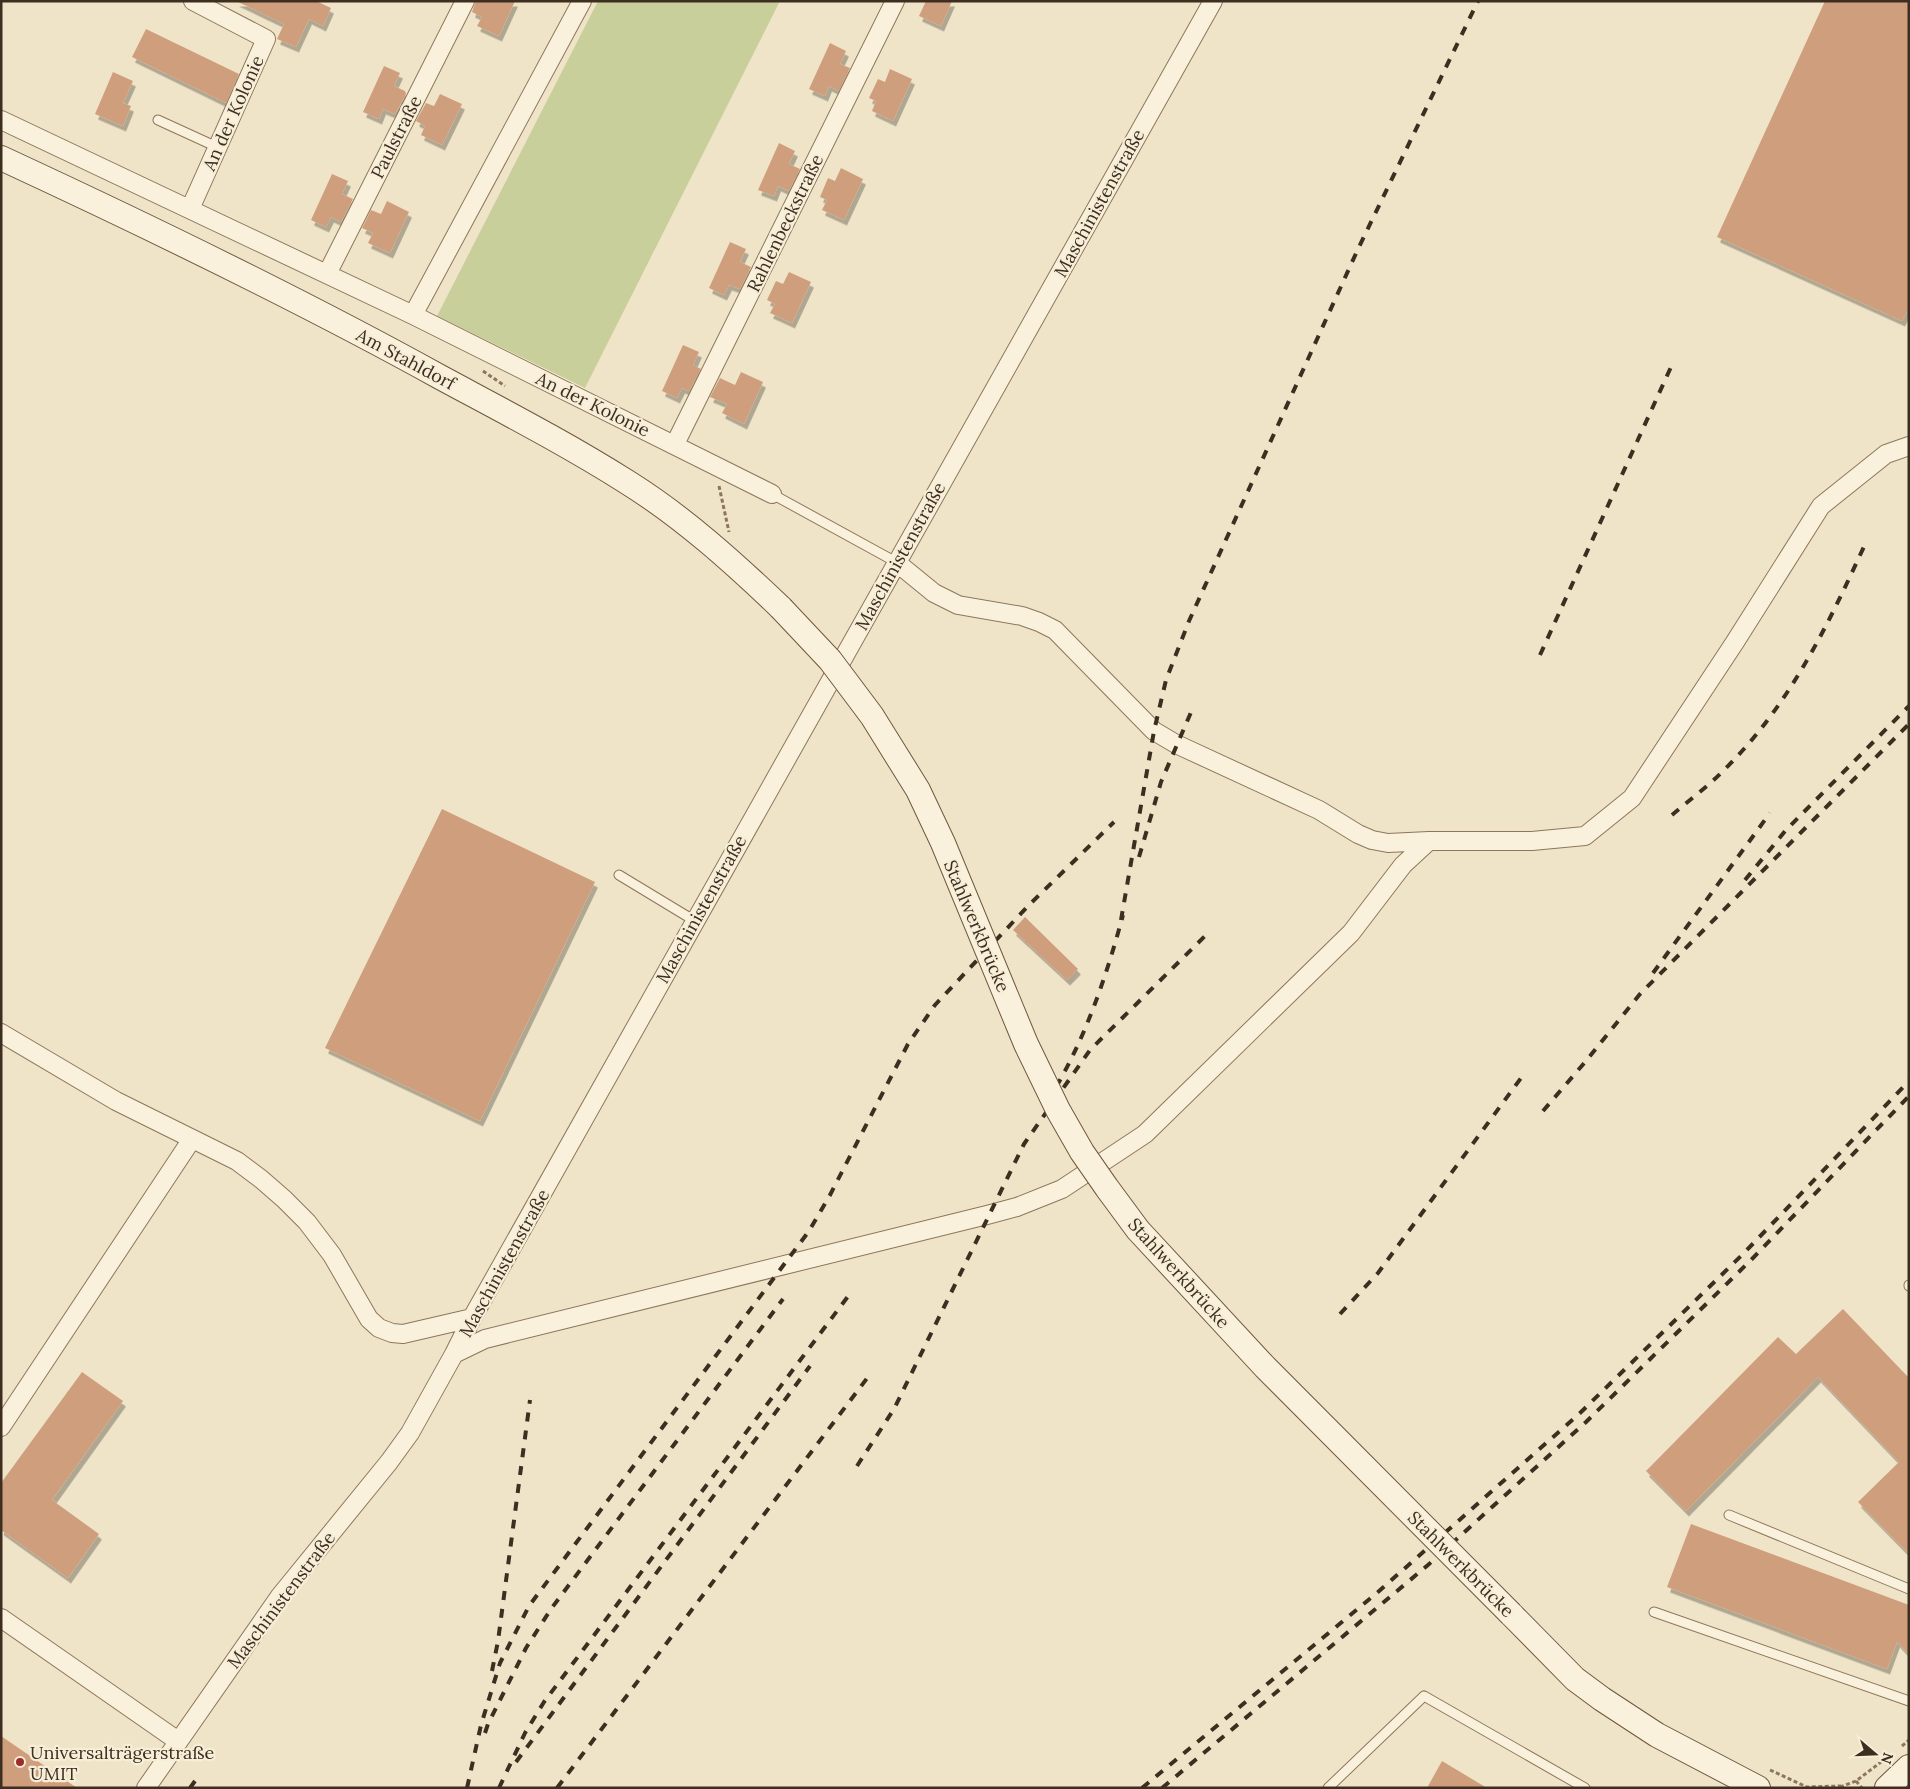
<svg xmlns="http://www.w3.org/2000/svg" width="1910" height="1789" viewBox="0 0 1910 1789" font-family="Lora,serif">
<defs>
<filter id="shadow"><feDropShadow dx="3" dy="5.5" stdDeviation="0" flood-color="#0004"/></filter>
</defs>
<rect width="100%" height="100%" fill="#f0e4c8"/>
<path fill="#c9cf9b" d="M598,1H780L585,388L437,316Z"/>
<path fill="#cf9f7d" filter="url(#shadow)" d="M236,1H316L331,8L323,26L309,19L296,47L277,39L284,24Z
M476,1H515L499,36L477,26L482,17L472,12Z
M926,1H952L941,26L919,16Z
M1825,1H1909V307L1902,321L1717,237Z
M146,29L239,74L226,103L132,57Z
M830,43L846,51L840,64L850,68L839,91L829,86L825,96L809,89Z
M384,66L400,73L394,86L405,91L406,94L395,114L383,109L379,119L363,112Z
M890,69L912,79L893,121L872,111L876,101L869,98L878,79L885,82Z
M113,72L133,81L123,103L131,106L123,126L95,114Z
M440,94L462,104L442,145L421,135L425,126L416,121L426,103L434,106Z
M779,143L795,151L789,164L800,169L789,191L778,186L774,196L758,190Z
M841,168L863,179L844,220L822,210L827,200L820,197L828,178L835,181Z
M332,174L348,181L342,194L353,199L341,222L331,217L326,227L311,220Z
M387,201L409,212L390,253L368,243L373,233L362,228L371,210L381,214Z
M730,242L746,249L740,262L751,267L740,289L729,285L724,295L709,288Z
M789,272L811,282L792,323L770,313L775,304L767,300L776,281L783,284Z
M683,345L699,352L693,365L701,369L689,391L682,388L677,398L662,391Z
M741,372L763,382L744,424L722,413L727,404L710,397L720,378L735,385Z
M442,809L595,882L480,1121L325,1048Z
M1025,917L1078,969L1067,980L1013,930Z
M1843,1309L1909,1378V1554L1858,1502L1899,1462L1818,1377L1686,1511L1646,1471L1778,1337L1796,1354Z
M82,1372L123,1401L52,1500L99,1534L68,1578L1,1530V1483Z
M1691,1524L1909,1605V1655L1897,1642L1887,1669L1667,1587Z
M1,1736L77,1788H1Z
M1442,1761L1487,1788H1427Z"/>
<g fill="none" stroke-linecap="round" stroke-linejoin="round">
<defs>
<path id="lane" d="M158,120L217,147
M772,494L896,562
M619,875L695,921
M1909,1285V1286
M1729,1515L1909,1589
M1654,1612L1909,1701
M1328,1788L1424,1696L1585,1788"/>
<path id="street" d="M1,120L413,315L772,494
M190,209L266,39L193,1
M327,274L465,1
M413,315L582,1
M675,444L895,1
M896,562L934,593L958,605L1022,616L1039,622L1055,630L1154,731L1176,744L1319,810L1358,834L1372,840L1388,843L1429,841H1532L1585,836L1632,798L1735,642L1821,506L1886,454L1909,446
M1,1033L116,1101L237,1161L261,1179L284,1199L307,1222L332,1255L369,1319L379,1328L392,1333L403,1334L472,1318
M454,1354L485,1339L987,1215L1017,1207L1062,1189L1145,1134L1351,933L1403,865L1429,841
M1,1427L192,1139
M1,1618L178,1741
M146,1788L280,1596L389,1462L410,1433L454,1354L472,1318L1213,1"/>
<path id="secondary" d="M1,158C150,227 297,298 440,377C503,411 567,444 627,482C683,517 733,562 781,608
M1511,1614L1575,1679L1602,1699L1657,1735L1758,1788
M1887,1788L1909,1767"/>
</defs>
<use href="#lane" stroke="#8d765c" stroke-width="11"/>
<use href="#street" stroke="#8d765c" stroke-width="20"/>
<use href="#secondary" stroke="#6f573f" stroke-width="26"/>
<path stroke="#8d765c" stroke-width="3" stroke-dasharray="4 2.5" stroke-linecap="butt" d="M483,371L505,386
M719,486L729,532
M1902,1746L1909,1740
M1770,1770L1807,1787L1841,1786
M1856,1781L1862,1788
M1840,1787L1856,1781L1881,1762"/>
<use href="#lane" stroke="#faf1dc" stroke-width="9"/>
<use href="#street" stroke="#faf1dc" stroke-width="18"/>
<use href="#secondary" stroke="#faf1dc" stroke-width="24"/>
<path stroke="#3d2e20" stroke-width="4" stroke-dasharray="9 9" stroke-linecap="butt" d="M1540,655L1671,367
M1672,815C1688,801 1706,788 1721,773C1790,706 1828,625 1867,540
M1139,857L1161,782L1192,710
M1745,880L1786,830L1909,706
M1121,920L1154,731L1166,680L1189,621L1358,249L1478,1
M1653,973L1770,813
M1056,1087C1087,1034 1107,974 1123,915
M1543,1111L1586,1061L1640,994L1909,724
M1340,1314L1378,1273L1521,1078
M857,1466L894,1409L1024,1144L1090,1050L1208,933
M492,1671L498,1641L530,1400
M485,1733L488,1724L526,1648L551,1609L783,1299
M516,1762L810,1366
M190,1788L195,1781
M467,1788L481,1725L500,1663L529,1606L809,1231L830,1195L908,1044L935,1005L1029,905L1114,822
M499,1788L525,1733L544,1702L849,1295
M557,1788L868,1377
M1142,1788L1378,1592L1579,1414L1745,1252L1909,1081
M1162,1788L1428,1565L1586,1422L1752,1259L1909,1096"/>
<defs>
<path id="secondary-bridge" d="M781,608L830,660L872,716L918,790L943,843L1026,1044L1058,1110L1082,1152L1107,1188L1138,1230L1265,1367L1511,1614"/>
</defs>
<use href="#secondary-bridge" stroke="#6f573f" stroke-width="26" stroke-linecap="butt"/>
<use href="#secondary-bridge" stroke="#faf1dc" stroke-width="24"/>
</g>
<circle fill="#9e2a2b" stroke="#f7eed8" stroke-width="2" cx="20" cy="1762" r="5"/>
<g text-anchor="middle" dominant-baseline="central" stroke-width="4.5" stroke-linejoin="round" paint-order="stroke">
<g font-size="18" fill="#3d2e20" stroke="#f7eed8">
<text transform="translate(233 113) rotate(-66)">An der Kolonie</text>
<text transform="translate(396 137) rotate(-63)">Paulstraße</text>
<text transform="translate(1099 203) rotate(-61)">Maschinistenstraße</text>
<text transform="translate(785 223) rotate(-64)">Rahlenbeckstraße</text>
<text transform="translate(406 359) rotate(28)">Am Stahldorf</text>
<text transform="translate(593 404) rotate(26)">An der Kolonie</text>
<text transform="translate(900 556) rotate(-61)">Maschinistenstraße</text>
<text transform="translate(701 909) rotate(-61)">Maschinistenstraße</text>
<text transform="translate(977 926) rotate(67)">Stahlwerkbrücke</text>
<text transform="translate(504 1263) rotate(-61)">Maschinistenstraße</text>
<text transform="translate(1179 1273) rotate(48)">Stahlwerkbrücke</text>
<text transform="translate(1461 1564) rotate(45)">Stahlwerkbrücke</text>
<text transform="translate(281 1600) rotate(-53)">Maschinistenstraße</text>
</g>
<g font-size="18" fill="#3d2e20" stroke="#f7eed8" text-anchor="start">
<text x="30" y="1752">Universalträgerstraße<tspan x="30" dy="21">UMIT</tspan></text>
</g>
</g>
<rect width="1910" height="1789" fill="none" stroke="#3d2e20" stroke-width="5"/>
<g transform="translate(1875 1754) rotate(109)" stroke="#f7eed8" stroke-width="4" paint-order="stroke">
<path d="M0-4L9 19L0 12L-9 19Z" fill="#3d2e20"/>
<text y="-8" font-size="14" font-weight="bold" text-anchor="middle" fill="#3d2e20">N</text>
</g>
</svg>
